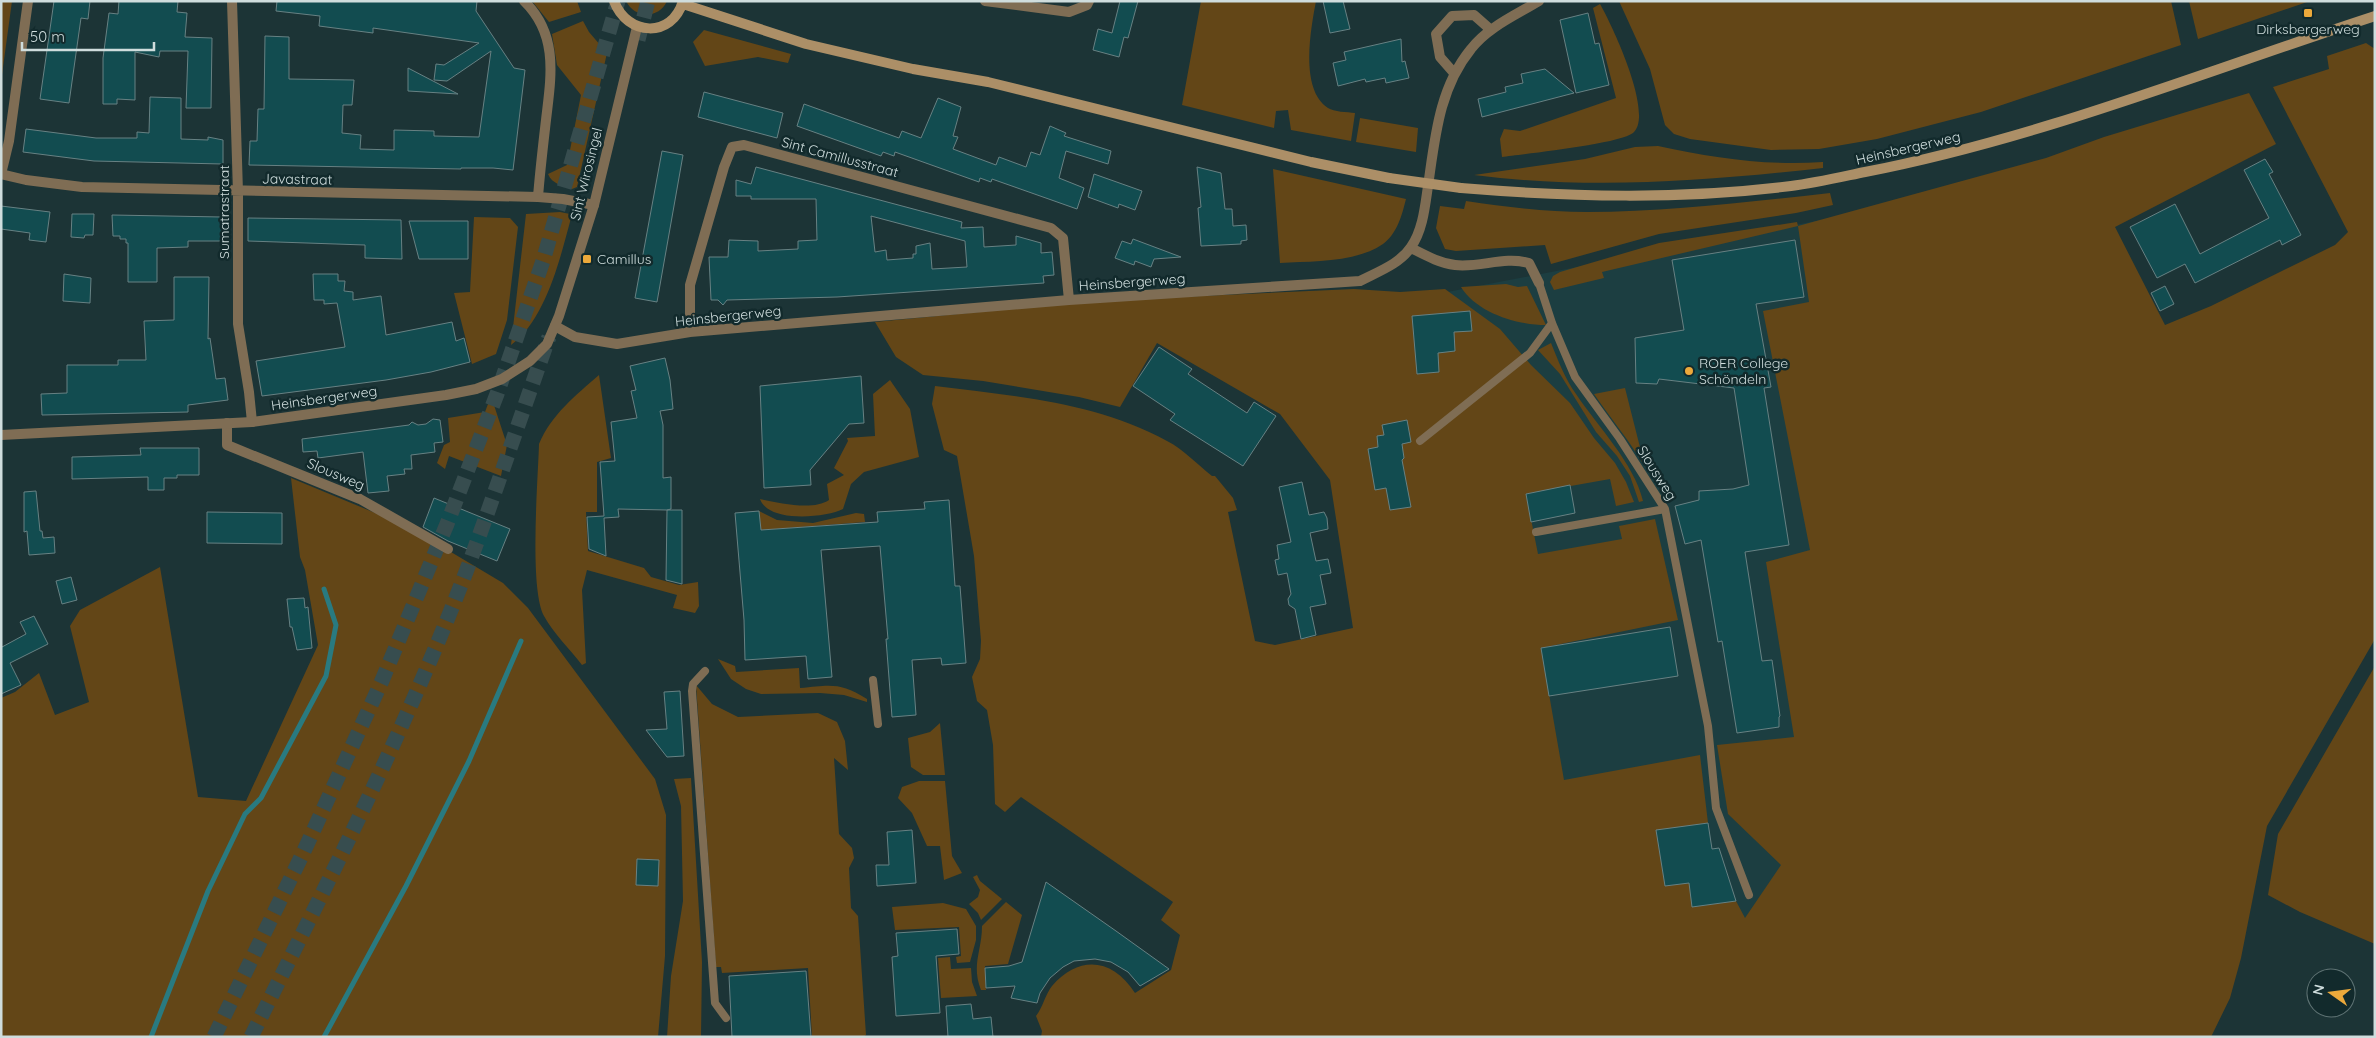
<svg xmlns="http://www.w3.org/2000/svg" width="2376" height="1038" viewBox="0 0 2376 1038" font-family="Quicksand,sans-serif">
<rect width="100%" height="100%" fill="#1c3436"/>
<path fill="#1c3e41" d="M1821,220L1829,823L1662,1037L1482,816L1354,310Z"/>
<path fill="#634617" d="M1,1H12L1,82Z
M532,1H577L581,12L549,22Z
M626,1H667C659,19 635,19 626,1Z
M1201,1H1316C1311,28 1299,89 1328,108C1334,112 1347,112 1355,113L1351,141L1291,130L1288,110L1276,111L1274,128L1182,105Z
M1619,1H2171L2181,45L1981,112L1877,139L1819,149L1771,150L1690,139L1674,134L1665,125L1650,69Z
M2189,1H2310L2198,39Z
M1600,4C1611,23 1655,115 1633,133C1619,144 1524,154 1502,157L1500,139L1504,129L1520,131L1616,98L1593,8Z
M583,21L589,32L607,53L577,187L572,189C563,186 552,184 548,174L567,165L581,95L557,65L552,34Z
M704,30L791,54L788,63L758,57L705,66L693,42Z
M2366,43L2375,49V639L2267,826L2241,958L2230,998L2211,1037H1041L1042,1031L1036,1016C1043,1007 1045,995 1052,986C1080,954 1113,959 1135,993L1171,970L1180,935L1161,920L1173,902L1021,797L1005,812L995,804L993,745L987,710L977,701L972,677L980,659L981,641L974,556L957,456L944,450L932,404L935,386C1014,396 1096,402 1167,441C1183,449 1198,465 1212,476H1215L1233,498L1237,510L1228,512L1255,641L1275,645L1353,628L1330,480L1280,414L1157,343L1120,407L1079,397L983,381L923,375L896,357L875,322L1093,301L1354,289L1400,292L1445,289L1500,329L1531,365L1570,403L1594,438L1615,463L1626,482L1634,502L1616,506L1610,479L1526,494L1538,554L1622,539L1619,526L1655,519L1678,620L1541,648L1564,780L1700,755L1708,823L1657,831L1665,886L1689,883L1693,907L1736,901L1745,918L1781,865L1728,814L1717,745L1794,737L1766,562L1810,550L1763,311L1809,302L1798,226L1602,272L1604,278L1554,290L1550,282L1553,276L1560,272L1659,243L1797,222L1798,226L2046,158L2104,137L2249,93L2276,144L2115,227L2165,325L2211,306L2335,245L2348,232L2273,87L2329,69L2327,56Z
M1360,118L1418,128L1416,152L1356,142Z
M1658,146C1714,158 1766,166 1823,162V168C1707,181 1591,190 1474,175L1585,159L1635,147Z
M1273,169L1406,199C1402,215 1397,234 1383,244C1355,263 1312,261 1280,263Z
M1830,193L1833,205L1796,213L1659,234L1551,264L1545,245L1456,251L1445,249L1436,228L1440,206L1464,209L1466,201C1506,207 1546,212 1587,212C1668,212 1749,202 1830,193Z
M560,212L570,214L571,218C560,259 546,319 511,345L526,214Z
M474,217L510,218L518,227L507,320L496,354L472,364L454,293L470,292Z
M1506,284L1518,287L1527,286L1546,325C1517,325 1477,313 1461,287Z
M1551,343C1558,360 1565,379 1576,394C1598,427 1634,463 1643,501L1639,502L1630,476L1617,456L1596,432L1560,374L1538,350Z
M599,375L611,458L597,462V512H586L588,551L644,568L651,577L679,585L698,582L699,606L695,613L673,608L677,595L587,570L582,590L586,663L582,665C570,649 553,633 544,616C529,588 538,480 539,444C551,415 576,395 599,375Z
M890,380L910,409L919,457L864,472L851,484L843,509C825,518 768,523 760,499C779,503 813,511 829,500L827,484L844,475L834,468L848,441L847,438L875,436L873,394Z
M1625,388L1645,467C1630,441 1611,419 1594,394Z
M493,402L507,445L501,476L449,456L445,469L437,463L444,445L450,442L448,418L485,412L488,404Z
M291,478L409,527L503,583L528,608L655,779L666,815L665,956L658,1037H1V698L15,692L39,673L55,715L89,702L70,626L80,610L160,567L198,797L246,801L318,645L305,570L300,557Z
M759,511L777,520L813,523L856,513L864,514L865,522L761,530Z
M718,659L735,666L736,672L799,668L800,688C831,685 840,682 867,699V702L844,695L820,693L761,694L746,689L731,679Z
M2375,666V944L2300,912L2268,895L2278,834Z
M696,685L712,704L738,717L818,713L837,722L845,741L848,770L834,758L839,834L852,848L854,858L849,868L851,908L858,916L866,1035L863,1037H812L808,968L722,973L721,967H716Z
M940,723L945,775H923L911,767L908,738L930,732Z
M691,778L702,962L701,1037H667L671,976L683,901L681,806L674,779Z
M919,781H945L952,856L962,873L944,880L940,846H927L912,813L898,798L902,787Z
M977,875L980,881L1002,899L981,920L978,913L969,904L978,897L980,890L973,877Z
M1006,902L1022,915L1008,964L985,966L986,990H981C971,965 982,951 982,926Z
M943,903L966,909L976,926V940L970,962L957,963L956,957L961,956L959,927L895,930L892,907Z
M950,957L951,969L971,968L972,982L977,996L941,998L938,958Z"/>
<g fill="none" stroke-linecap="round" stroke-linejoin="round">
<path stroke="#297a80" stroke-width="5" d="M151,1037L208,891L245,814L261,798L326,676L336,625L324,589
M324,1037L406,886L469,761L521,641"/>
</g>
<path fill="#124c50" stroke="#678183" fill-rule="evenodd" d="M54,1H90L88,19L81,18L69,103L40,99Z
M119,1H178L177,12L187,13L185,37L212,38L211,108H186L188,51H160L159,57L135,52V100L117,99V104H103V58L109,13L118,14Z
M277,1H477L476,11L514,68L525,70L513,170L493,168H461V169L249,165L250,141H257L258,109H264L265,36L289,37V79L354,80L352,105H343L342,133L361,135L360,149L394,150V130L434,131V136L479,137L491,51L447,81L434,80L436,64L444,65L479,43L373,28V33L319,26L320,16L276,11Z
M1120,1H1138L1128,38L1124,37L1119,57L1093,50L1098,29L1112,33Z
M1323,1H1343L1350,29L1330,33Z
M1588,13L1595,44L1599,43L1609,85L1576,93L1560,20Z
M1401,39L1402,62L1405,61L1409,78L1386,83L1385,78L1366,82L1365,79L1338,86L1333,63L1346,60L1344,52Z
M408,68L458,94L408,91Z
M1545,69L1574,93L1482,117L1478,99L1506,92L1505,87L1523,83L1521,74Z
M704,92L783,113L777,138L698,117Z
M150,97L181,98V139L208,140V137L223,140V164L94,161L23,152L26,129L96,138H137V132L149,133Z
M938,98L961,107L953,136L958,137L953,149L996,165L999,157L1026,167L1031,152L1040,155L1050,126L1066,133L1064,136L1111,151L1108,164L1066,151L1059,178L1084,188L1077,209L992,179L991,182L980,178L979,182L895,152L894,156L883,152L881,156L797,126L804,104L899,138L902,131L921,138Z
M662,151L683,155L657,302L635,298Z
M2265,159L2273,172L2269,174L2301,235L2282,245L2280,240L2195,283L2185,264L2157,278L2130,227L2175,204L2200,254L2269,218L2244,170Z
M756,167L962,222L961,228L983,227L984,247L1016,245V236L1041,243V253L1052,252L1054,275L1043,276L1044,283L837,297L727,300L723,305L718,300H711L709,257H728L729,240L758,241V251L798,249V241L817,240L816,199H751V196H736V180L751,184ZM871,216L965,241L967,267L932,269L930,243L916,246V254H913V258L887,260L886,250L875,252Z
M1197,167L1221,173L1225,209H1232L1233,226L1246,225L1247,240L1241,241V244L1201,246L1198,208L1201,207Z
M1094,174L1142,191L1135,210L1119,204L1118,208L1088,197Z
M1,206L50,212L46,242L29,240L30,233L1,229Z
M72,214H94L93,235H85L84,238L71,237Z
M112,215L222,217L221,241H188V247L157,248V282H128V243H126V239H120V236H113Z
M248,218L401,220L402,259L365,258V245L248,241Z
M409,221H468V259H419Z
M1133,239L1181,257L1154,259L1151,267L1135,261L1134,265L1115,258L1122,241L1131,244Z
M1795,240L1804,297L1756,304L1771,387L1764,388L1789,545L1745,552L1762,661L1772,660L1780,716L1779,717V727L1737,733L1722,641L1718,642L1701,540L1685,544L1675,506L1699,500V491L1733,489L1749,485L1734,388L1659,379L1657,384L1636,383L1635,338L1684,330L1672,260Z
M64,274L91,278L90,303L63,301Z
M313,274H338V281H345L344,291L353,292V300L381,296L386,335L452,322L456,341L464,338L470,362L431,372L386,380L262,396L256,361L345,347L337,303L324,304V300H314Z
M174,277H209L208,339L210,338L216,379L225,378L228,400L188,405V412L42,415L41,394L67,393V365H118V360H146L144,321L174,320Z
M2165,286L2174,304L2160,311L2151,293Z
M1470,311L1472,331L1454,332L1455,351L1438,353L1439,372L1417,374L1412,316Z
M1159,347L1192,369L1188,374L1247,413L1254,402L1276,416L1243,466L1170,420L1175,414L1133,386Z
M665,358L670,380L673,409L660,411L663,425V478L671,477V509L667,510H682V584L666,580L667,510L618,509L619,517L604,518L606,556L589,549L587,517L604,516L600,462L615,461L611,422L637,418L631,391L636,390L630,366Z
M861,376L864,423L849,424L810,470L811,485L764,488L760,386Z
M433,419L440,420L443,442L434,443L435,452L411,455L412,469H404L405,474L387,476L389,491L368,493L363,452L318,458L317,451L303,452L302,439L409,425L412,422L418,425L426,424Z
M1407,420L1411,442L1402,444L1404,458L1402,460L1411,507L1390,510L1386,488L1375,490L1368,449L1378,447L1377,436L1384,435L1382,425Z
M140,448H199V475H177V478H164V490H148V477L72,479V457L141,455Z
M1302,482L1309,515L1324,512L1327,518L1328,529L1310,533L1316,561L1328,559L1331,573L1320,575L1326,604L1310,607L1316,635L1301,639L1295,609L1289,605L1288,599L1291,594L1287,573L1278,575L1275,560L1279,559L1277,545L1291,542L1279,487Z
M1570,485L1575,513L1531,522L1526,494Z
M36,491L40,531H42L43,538L54,537L55,553L29,555L27,531L24,532V492Z
M434,498L510,529L497,561L448,541L423,527Z
M949,500L955,586H960L966,663L942,665L941,658L912,660L916,715L892,717L886,639H888L880,546L821,550L832,677L808,679L806,656L745,660L744,620L735,513L759,511L761,530L878,522L877,512L925,509L924,502Z
M207,512L282,513V544L207,543Z
M71,577L77,600L62,604L56,581Z
M304,598L305,608L308,607L312,648L297,650L292,627H290L287,599Z
M34,616L48,644L10,663L21,685L1,694V645L2,647L26,634L20,622Z
M1670,627L1678,676L1549,696L1541,648Z
M680,691L684,756L667,757L646,730L667,729L664,692Z
M1708,823L1712,849L1719,848L1736,901L1692,907L1689,883L1665,886L1656,830Z
M912,830L916,883L877,886L876,865H889L887,832Z
M637,859L659,860L658,886L636,885Z
M1046,882L1116,931L1169,969L1140,986L1128,972L1111,962L1095,959L1074,961L1063,967L1050,978L1040,993L1037,1003L1011,998L1015,986L986,988L985,968L1009,966L1022,962Z
M957,929L959,954L936,956L940,1013L896,1016L892,957L898,956L896,933Z
M806,971L811,1037H732L729,976Z
M971,1004L973,1019L991,1017L993,1037H948L946,1006Z"/>
<g fill="none" stroke-linecap="round" stroke-linejoin="round">
<path stroke="#374d4f" stroke-width="15" stroke-dasharray="15 8" stroke-linecap="butt" d="M638,40L648,1
M214,1037L304,851L381,683L447,524L497,394L543,261L618,1
M251,1037C327,884 405,731 466,572C495,494 521,415 549,337"/>
<path stroke="#7f6d54" stroke-width="8" d="M1539,283L1552,323L1575,377L1620,439L1665,509L1708,726L1716,808L1749,895
M1420,441L1530,353L1552,323
M1536,532L1665,509
M705,671L693,684L692,691L715,1003L726,1018
M873,680L878,724"/>
<path stroke="#7f6d54" stroke-width="10" d="M232,1L238,192V324L249,392L252,422
M524,1C559,35 551,77 546,120C543,146 540,171 538,197
M985,1L1069,12L1087,5L1089,1
M1454,73L1440,57L1436,34L1452,16L1474,15L1491,30
M1,174L26,180L82,187L538,197L563,199L594,205
M1,174L9,141L28,1
M1411,248C1425,255 1439,263 1455,265C1480,268 1504,256 1529,263L1539,283
M555,326L575,337L617,344L690,332L1069,300L1360,281C1377,272 1400,264 1411,247C1423,230 1425,206 1428,186C1435,138 1439,88 1471,49C1488,27 1516,15 1539,1
M690,332V285L724,167L732,147L744,145L1051,228L1063,238L1069,300
M227,423V445L360,499L448,549"/>
<path stroke="#7f6d54" stroke-width="10" d="M1,435L252,422L446,395L476,389L502,379L530,361L547,344L559,316L594,205L637,27"/>
<path stroke="#ac8f67" stroke-width="10" d="M614,1C627,36 672,39 683,1
M683,4L806,44L913,69L988,82L1311,162L1389,178
M1461,188C1571,197 1681,200 1791,186C1816,183 1841,177 1865,172C2040,138 2206,71 2375,16"/>
<path stroke="#ac8f67" stroke-width="10" d="M1389,178L1461,188"/>
</g>
<g fill="#eca93b" stroke="#122a2c" stroke-width="2">
<rect x="2303" y="8" width="10" height="10" rx="2.5"/>
<rect x="582" y="254" width="10" height="10" rx="2.5"/>
<circle cx="1689" cy="371" r="5"/>
</g>
<g text-anchor="middle" dominant-baseline="central" stroke-width="5" stroke-linejoin="round" paint-order="stroke">
<g font-size="14" fill="#cfdddd" stroke="#122a2c" text-anchor="start">
<text x="2308" y="29" text-anchor="middle">Dirksbergerweg</text>
<text x="597" y="259">Camillus</text>
<text x="1699" y="363">ROER College<tspan x="1699" dy="16">Schöndeln</tspan></text>
</g>
<g font-size="14" fill="#cfdddd" stroke="#122a2c">
<text transform="translate(1908 148) rotate(-13)">Heinsbergerweg</text>
<text transform="translate(840 157) rotate(15)">Sint Camillusstraat</text>
<text transform="translate(586 174) rotate(-76)">Sint Wirosingel</text>
<text transform="translate(297 179) rotate(1)">Javastraat</text>
<text transform="translate(224 212) rotate(-90)">Sumatrastraat</text>
<text transform="translate(1132 282) rotate(-4)">Heinsbergerweg</text>
<text transform="translate(728 316) rotate(-6)">Heinsbergerweg</text>
<text transform="translate(324 398) rotate(-8)">Heinsbergerweg</text>
<text transform="translate(1657 473) rotate(58)">Slousweg</text>
<text transform="translate(336 474) rotate(23)">Slousweg</text>
</g>
</g>
<rect width="2376" height="1038" fill="none" stroke="#cfdddd" stroke-width="5"/>
<g transform="translate(2331 993) rotate(284)"><circle r="24" fill="#122a2c" stroke="#5e7273"/>
<path d="M0-4L9 19L0 12L-9 19Z" fill="#eca93b"/>
<text y="-8" font-size="14" font-weight="bold" text-anchor="middle" fill="#cfdddd">N</text>
</g>
<path d="M22 42v8h132v-8" fill="none" stroke="#cfdddd" stroke-width="2.5"/>
<text x="30" y="42" font-size="15" fill="#cfdddd" stroke="#122a2c" stroke-width="4" paint-order="stroke">50 m</text>
</svg>
